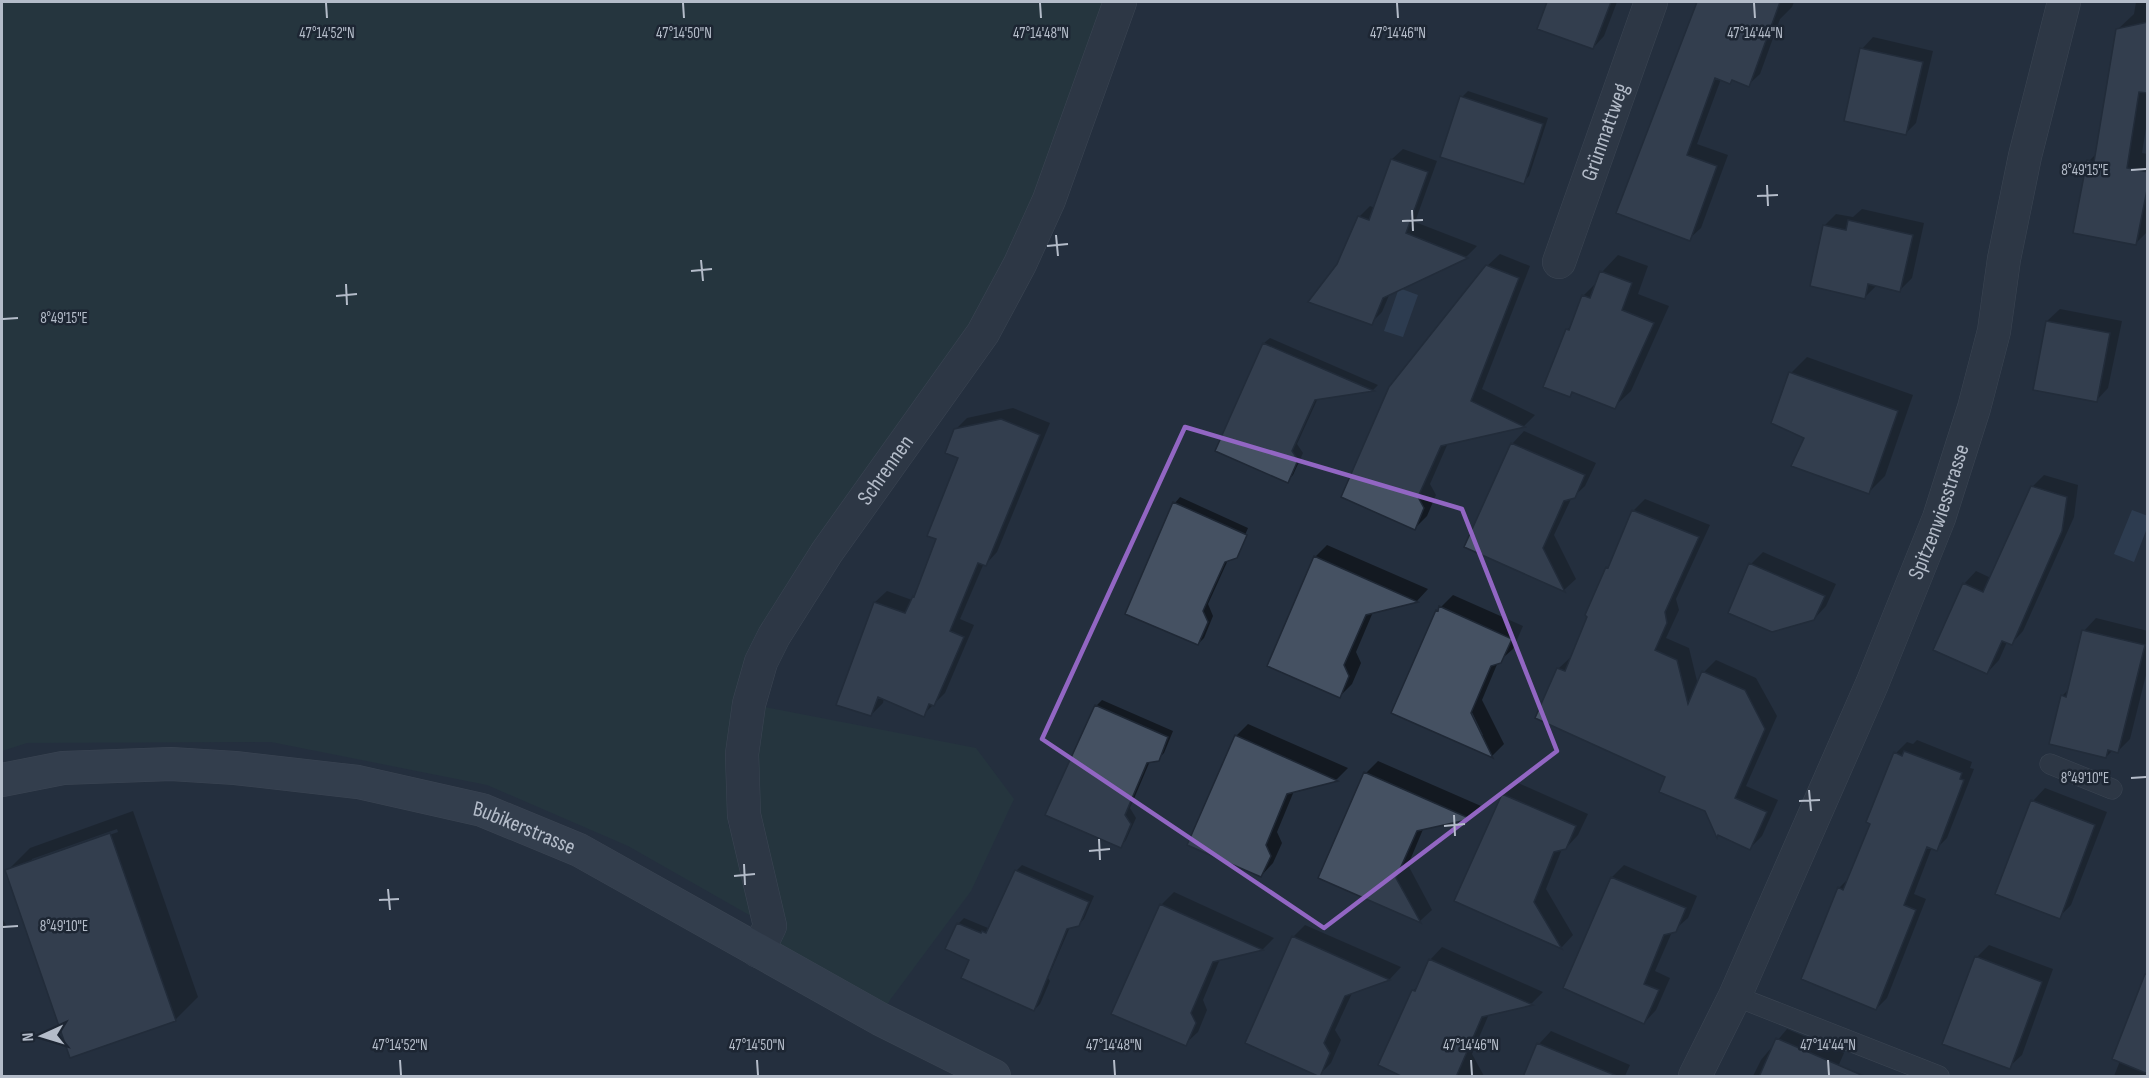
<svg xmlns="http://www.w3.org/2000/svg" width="2149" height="1078" viewBox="0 0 2149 1078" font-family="'Sofia Sans Condensed',sans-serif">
<rect width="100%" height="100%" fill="#242f3e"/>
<path fill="#263c3f" d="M2,2H1109L1016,255L879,456L751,657L728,825L749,868L751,916L628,846L487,785L271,742L27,743L2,751Z
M749,704L976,748L1014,799L971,891L890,1000L880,1019L758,951Z"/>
<path fill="#394c67" d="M1399,288L1418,295L1403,337L1384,331Z
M2132,510L2148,516L2147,528L2134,562L2114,554Z"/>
<path fill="#0007" fill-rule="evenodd" d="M1548,2H1617L1604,36L1593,48L1539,28Z
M1702,2H1794L1792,7L1780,19L1760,74L1748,85L1733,79H1721L1697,144L1728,155L1701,228L1689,239L1618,212L1696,8Z
M2136,2H2148V116L2142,153L2148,154V231L2135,244L2089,161L2097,153L2117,30L2134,14Z
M1873,37L1933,51L1916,123L1905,134L1862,49Z
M1468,91L1548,118L1529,176L1523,182L1462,97Z
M1403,149L1437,161L1415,222L1477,246L1467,256L1390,293L1382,312L1371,323L1359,217L1370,206L1375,208L1392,159Z
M1862,209L1924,223L1912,278L1900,290L1877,285L1865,297L1824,226L1836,214L1853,217Z
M1500,254L1530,266L1482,389L1535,415L1524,426L1448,443L1430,484L1436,495L1427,516L1415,528L1343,496L1487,266Z
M1618,255L1648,266L1638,294L1669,306L1631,391L1614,407L1574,391L1570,395L1567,330L1572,325L1583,296L1599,280L1602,272Z
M2060,309L2122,321L2108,388L2096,401L2047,321Z
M1270,338L1378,385L1373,390L1318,398L1297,444L1303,453L1293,475L1287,481L1217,451L1264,343Z
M1807,357L1913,395L1885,476L1869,492L1806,437L1791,373Z
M1013,408L1050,423L997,552L986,564L984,563L960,619L974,625L945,693L923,715L884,698L883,703L871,715L875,602L887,591L912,600L917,594L937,538L960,458L955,430L967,418Z
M1524,431L1596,463L1585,486L1571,499L1554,535L1576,579L1564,590L1466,547L1512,444Z
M2044,475L2078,485L2074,517L2023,631L2011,644L2007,642L1999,660L1987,673L1964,584L1976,571L1991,578L2032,487Z
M1180,497L1248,528L1237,554H1239L1228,560L1208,604L1213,616L1204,638L1198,644L1175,503Z
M1645,499L1710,525L1676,599L1679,610L1666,638L1689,648L1698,685L1704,672L1716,660L1756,678L1777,716L1746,786L1778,800L1762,836L1750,848L1667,776L1537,717L1559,668L1571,657H1573L1607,568L1612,563L1633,511Z
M1327,545L1428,589L1417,601L1373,612L1356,652L1361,663L1352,684L1340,696L1315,557Z
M1763,552L1836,584L1826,606L1814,619L1751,564Z
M1453,595L1523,626L1513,649L1498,662L1482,700L1504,744L1492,756L1393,713L1437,611ZM1469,706L1483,735H1480L1466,707Z
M2096,618L2148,631V667L2130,739L2118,751L2113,750L2106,757L2062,696L2069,689L2084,631Z
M1102,700L1173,731L1164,753L1158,759L1150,761L1130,808L1136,818L1126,840L1121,846L1096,706Z
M1248,724L1348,768L1337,779L1294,791L1277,832L1282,843L1273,863L1261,876L1236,736Z
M1917,740L1972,762L1970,768L1974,769L1947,838L1936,849L1932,847L1914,894L1926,899L1887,998L1876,1009L1839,888L1850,877L1872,823L1896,753L1907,742L1913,744Z
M1378,761L1481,806L1470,817L1424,827L1408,865L1432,910L1420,921L1320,877L1366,773Z
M1516,782L1588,814L1578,835L1566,848L1562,849L1546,889L1573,935L1562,947L1456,901L1503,795Z
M2045,788L2107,812L2071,905L2059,917L2033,801Z
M133,811L198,997L175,1020L7,871L30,848ZM117,829L118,832L32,862V859Z
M1022,865L1094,896L1084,919L1078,925L1070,927L1048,978L1050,981L1040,1004L1034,1010L971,959L958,924L964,918L988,928L1016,871Z
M1624,865L1697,896L1688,918L1672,932L1655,971L1670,978L1656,1010L1644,1023L1612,877Z
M1174,892L1274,938L1263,949L1220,959L1203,1000L1207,1010L1198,1032L1185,1044L1113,1013L1161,905Z
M2,918L6,925L2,930Z
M1305,925L1401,967L1390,979L1353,991L1335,1030L1341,1040L1331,1063L1319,1075L1293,937Z
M1989,945L2053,969L2022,1055L2009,1067L1977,957Z
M1442,947L1543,992L1532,1003L1489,1014L1472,1054L1484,1076H1407L1413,991L1419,985L1430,960Z
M2148,988V1076H2114L2120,1061Z
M1787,1029L1844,1053L1834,1076H1753L1761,1060Z
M1551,1031L1630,1065L1625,1076H1525L1539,1044Z"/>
<path fill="#455162" stroke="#1f2835" stroke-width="1.5" d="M1547,2H1611L1593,49L1537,29Z
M1697,2H1780L1749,87L1732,80L1730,84L1715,78L1687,155L1717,166L1690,241L1616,213Z
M2148,22V93L2139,92L2127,168L2148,172V185L2136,245L2073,233L2087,160L2094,162L2116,29Z
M1860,48L1923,62L1906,135L1844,121Z
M1460,96L1543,124L1524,184L1440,157Z
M1391,159L1428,172L1406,233L1468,258L1383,298L1372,325L1308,302L1337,264L1358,216L1369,220Z
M1848,220L1913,235L1900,292L1868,284L1865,299L1810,286L1823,225L1846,230Z
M1486,265L1519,278L1471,401L1525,427L1441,446L1418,497L1424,508L1415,530L1341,497L1389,387Z
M1600,271L1632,283L1622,310L1654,323L1615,409L1572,392L1570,397L1543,387L1566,329L1569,330L1582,295L1590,298Z
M2046,321L2110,333L2097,402L2033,390Z
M1263,343L1374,391L1315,400L1292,451L1298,460L1288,483L1215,451Z
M1789,372L1898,411L1869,494L1791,466L1804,438L1771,423Z
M1001,419L1040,435L986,566L978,563L950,631L964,637L934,706L929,704L924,717L878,697L871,716L836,705L874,602L905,613L913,596L914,597L936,539L927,536L958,458L945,453L954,429Z
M1511,443L1585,475L1575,498L1564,501L1543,548L1565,592L1464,547Z
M2031,486L2067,497L2062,531L2012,645L2002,641L1987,674L1933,650L1963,583L1983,592Z
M1173,502L1247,535L1237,558L1225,562L1210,595L1203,611L1208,622L1198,645L1125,614Z
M1632,510L1699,537L1665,612L1667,623L1655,650L1677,660L1688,704L1702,671L1745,690L1765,729L1735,798L1767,812L1750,850L1718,835L1717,838L1705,811L1659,792L1665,777L1535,718L1557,668L1565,671L1587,617L1585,615L1606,567L1608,568Z
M1314,556L1418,602L1366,615L1344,665L1349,676L1340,698L1267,666Z
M1749,563L1825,596L1814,620L1772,632L1728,613Z
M1439,606L1512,639L1501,663L1491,666L1471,713L1493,758L1391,713L1436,610L1438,611Z
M2082,630L2145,645L2118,753L2108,750L2106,758L2049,744L2061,695L2066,697Z
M1095,705L1168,737L1159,761L1147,763L1125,815L1131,824L1121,848L1045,815Z
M1235,735L1338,781L1287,794L1266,845L1271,856L1261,877L1187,845Z
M1904,751L1962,773L1960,779L1964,780L1937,851L1927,847L1904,905L1916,910L1876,1010L1801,979L1838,887L1843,890L1870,824L1866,822L1894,752L1902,756Z
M1364,772L1471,819L1417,831L1396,878L1421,923L1318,878Z
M1502,794L1576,826L1566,849L1554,852L1534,902L1562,949L1454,901Z
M2031,800L2095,825L2060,919L1995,894Z
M110,833L176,1021L70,1058L5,870Z
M1015,870L1089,902L1079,926L1067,929L1034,1011L961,978L969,960L945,949L957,923L981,933L982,931L986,933Z
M1611,877L1686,908L1676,932L1664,935L1644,984L1659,990L1644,1024L1563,988Z
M1160,904L1263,950L1213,962L1191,1013L1196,1023L1186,1046L1111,1014Z
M1292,936L1390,980L1345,996L1324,1043L1330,1053L1320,1077L1245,1043Z
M1975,956L2042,982L2010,1069L1942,1044Z
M1429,959L1533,1005L1482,1017L1456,1077H1403L1378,1065L1412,990L1415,991Z
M2145,974L2148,975V1074L2112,1059Z
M1776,1038L1866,1077H1759Z
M1537,1043L1617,1076V1077H1523Z"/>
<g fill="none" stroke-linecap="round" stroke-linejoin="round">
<defs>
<path id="lane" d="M2050,764L2112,789
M1735,996L1939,1076"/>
<g id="street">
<path id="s1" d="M1559,262L1651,2"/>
<path id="s2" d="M758,951L770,926L744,815L742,754L749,704L761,662L774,636L827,552L983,333L1020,264L1049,200L1120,2"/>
<path id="s3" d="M1695,1076L1735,996L1872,684L1939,518L1974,408L1994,331L2004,259L2025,156L2064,2"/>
</g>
<g id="secondary">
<path id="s4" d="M2,780L63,768L171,764L235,768L358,782L482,810L579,850L880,1019L994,1076"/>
</g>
</defs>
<use href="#lane" stroke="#565f6c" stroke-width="21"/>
<use href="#street" stroke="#565f6c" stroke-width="34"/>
<use href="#secondary" stroke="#565f6c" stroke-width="34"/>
<use href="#lane" stroke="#38414e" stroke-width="20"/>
<use href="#street" stroke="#38414e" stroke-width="33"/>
<use href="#secondary" stroke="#465061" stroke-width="33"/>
</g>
<path d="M0 0H2149V1078H0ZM1185,427L1462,509L1557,751L1324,928L1042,739Z" fill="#242f3e" fill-opacity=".55" fill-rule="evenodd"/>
<path fill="none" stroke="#9266c3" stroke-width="4.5" stroke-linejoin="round" d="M1185,427L1462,509L1557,751L1324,928L1042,739Z"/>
<path fill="none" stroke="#b4bcc9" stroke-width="2" d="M326,3L327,18M683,3L684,18M1040,3L1041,18M1397,3L1398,18M1754,3L1755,18M2131,170L2146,169M1767,185L1768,206M1757,196L1778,195M1412,210L1413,231M1402,221L1423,220M1056,235L1058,256M1047,246L1068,244M701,260L703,281M691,271L712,269M346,284L347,305M336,296L357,294M3,319L18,318M2131,778L2146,777M1809,790L1811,811M1799,801L1820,800M1454,815L1455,836M1444,826L1465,824M1099,839L1100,860M1089,851L1110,849M744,864L745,885M734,876L755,874M388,889L390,910M379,900L399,899M3,927L18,926M400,1060L401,1075M757,1060L758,1075M1114,1060L1115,1075M1471,1060L1472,1075M1828,1060L1829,1075"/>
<g text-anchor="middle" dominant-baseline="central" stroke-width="5" stroke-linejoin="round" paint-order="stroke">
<g font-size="22" fill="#b4bcc9" stroke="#1d2633">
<text stroke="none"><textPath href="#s1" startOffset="138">Grünmattweg</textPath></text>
<text stroke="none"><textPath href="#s2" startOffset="526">Schrennen</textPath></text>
<text stroke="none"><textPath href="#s3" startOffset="615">Spitzenwiesstrasse</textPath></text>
<text stroke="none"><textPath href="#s4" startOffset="531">Bubikerstrasse</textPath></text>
</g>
</g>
<g font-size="15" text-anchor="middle" fill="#b4bcc9" stroke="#1d2633" stroke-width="5" stroke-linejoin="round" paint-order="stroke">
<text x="327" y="38">47°14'52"N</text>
<text x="684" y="38">47°14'50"N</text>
<text x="1041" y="38">47°14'48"N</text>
<text x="1398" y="38">47°14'46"N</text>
<text x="1755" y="38">47°14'44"N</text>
<text x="2085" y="175">8°49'15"E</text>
<text x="64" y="323">8°49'15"E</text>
<text x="2085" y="783">8°49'10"E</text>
<text x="64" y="931">8°49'10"E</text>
<text x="400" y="1050">47°14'52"N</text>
<text x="757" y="1050">47°14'50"N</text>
<text x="1114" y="1050">47°14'48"N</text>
<text x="1471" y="1050">47°14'46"N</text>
<text x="1828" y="1050">47°14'44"N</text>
</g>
<rect width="2149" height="1078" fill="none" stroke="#b4bcc9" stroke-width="6"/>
<g transform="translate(42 1036) rotate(266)" stroke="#1d2633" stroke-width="4.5" paint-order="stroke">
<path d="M0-4.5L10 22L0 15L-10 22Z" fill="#b4bcc9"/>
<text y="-9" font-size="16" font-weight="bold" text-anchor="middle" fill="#b4bcc9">N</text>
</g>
</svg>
